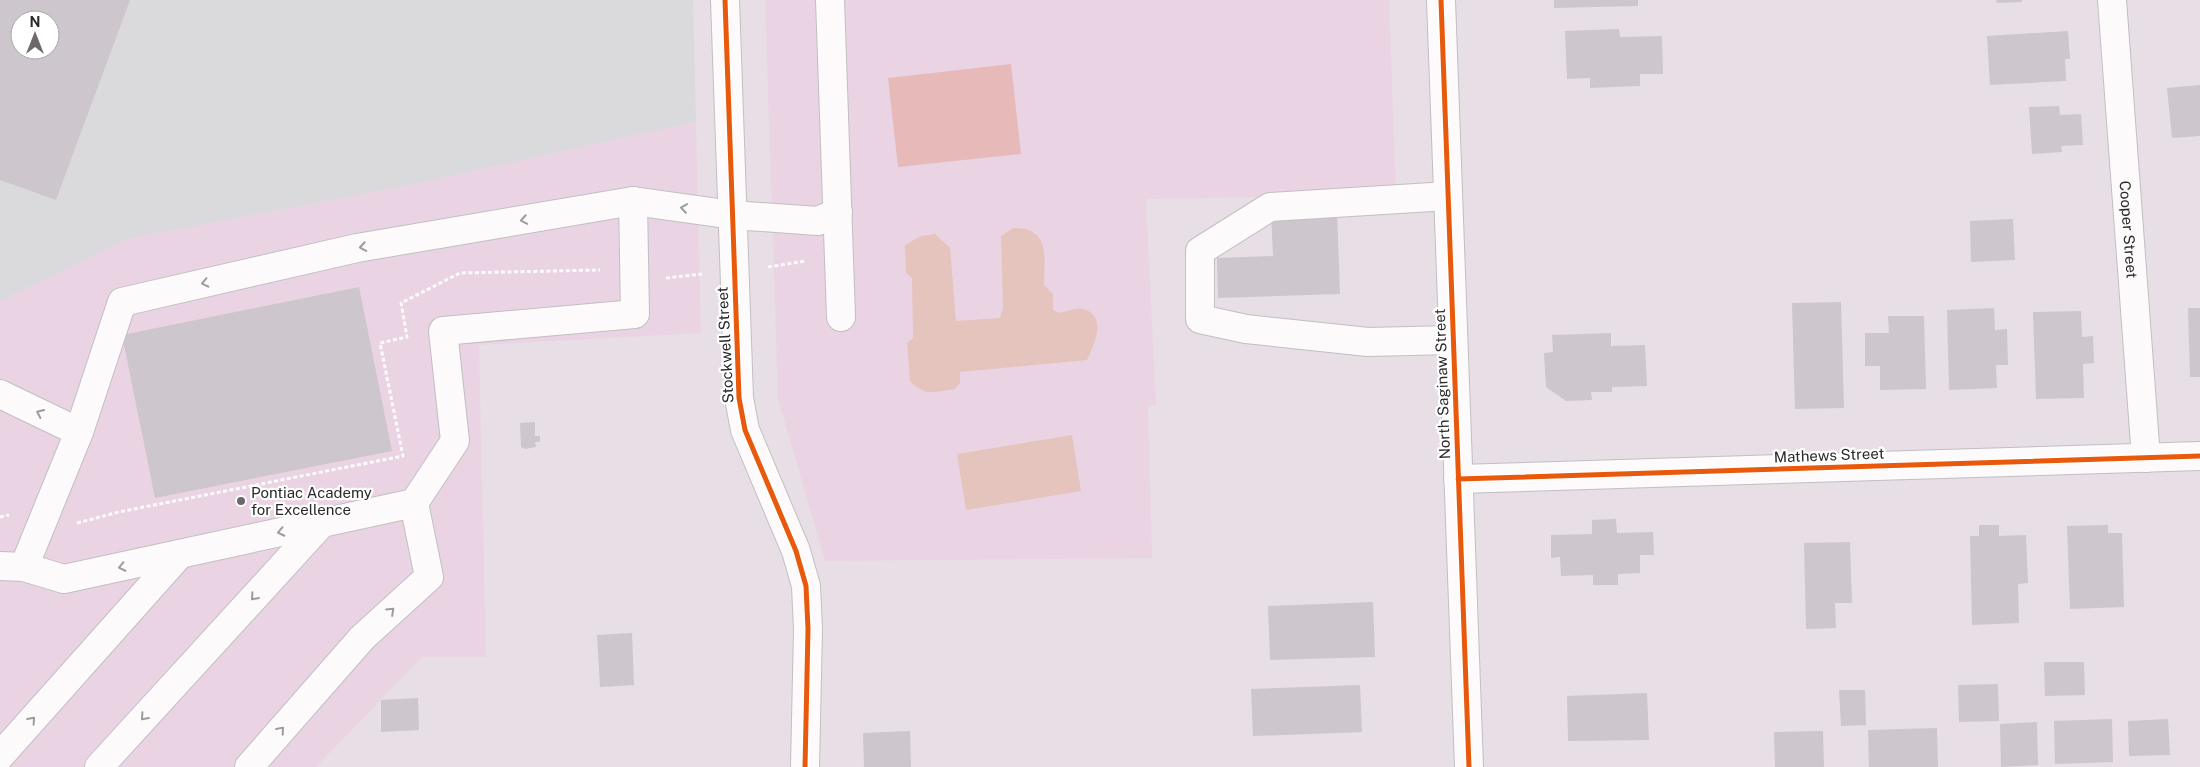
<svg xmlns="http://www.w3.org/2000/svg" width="2200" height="767" viewBox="0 0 2200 767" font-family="'Public Sans',sans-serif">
<rect width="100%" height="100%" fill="#e8dee6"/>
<path fill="#dadadd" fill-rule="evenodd" d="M0,0H693L696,122L401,187L128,239L0,301ZM20,20H50V50H20Z"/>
<path fill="#ead4e4" d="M765,0H1389L1396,195L1146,199L1156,405L1148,406L1152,558L825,561L778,399Z
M696,122L701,333L479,345L486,657H422L316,767H0V301L128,239L401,187Z"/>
<path fill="#e4c4bc" d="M1013,228C1051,228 1044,257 1044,285L1053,294V310L1059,313C1066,312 1076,307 1083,309C1108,315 1094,346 1087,360L960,372V383L955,389C934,392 926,397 910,381L907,343L913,338L912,278L906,273L905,245L921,236L935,234L950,248L956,321L1000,318L1003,308L1001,236Z
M1072,435L1081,491L966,510L957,454Z"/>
<path fill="#e7b9b9" d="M1011,64L1021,154L898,167L888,78Z"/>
<path fill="#cdc6cc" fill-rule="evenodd" d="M0,0H130L56,200L0,180ZM20,20H50V50H20Z
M1554,0H1638V6L1554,8Z
M1996,0H2022V2L1997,3Z
M1619,29L1620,37L1662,36L1663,74H1640V86L1590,88V78L1567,79L1565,31Z
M2068,31L2070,59H2065L2066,81L1990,85L1987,36Z
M2200,85V136L2172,138L2167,88Z
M2059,106L2060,115L2081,114L2083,145L2061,146L2062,152L2032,154L2029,107Z
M1337,211L1340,294L1218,298L1217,258L1273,256L1271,213Z
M2013,219L2015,260L1971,262L1970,221Z
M359,287L392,451L155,498L122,335Z
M1841,302L1844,408L1795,409L1792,303Z
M1994,308L1995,330L2007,329L2008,365H1996L1997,388L1949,390L1947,310Z
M2188,308H2200V377H2190Z
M2081,311L2082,337L2093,336L2094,363L2083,364L2084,398L2036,399L2033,312Z
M1888,316H1924L1926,389L1880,390V366H1865V333H1889Z
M1611,333V346L1645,345L1647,386L1612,387V392H1591L1592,400L1566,401L1546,387L1544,353L1553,352L1552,335Z
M535,422V436H540V442H535L536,447L525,449L521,447L520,423Z
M1616,519L1617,533L1653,532L1654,555H1640V573L1618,574V585H1593V575L1561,576L1560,557L1551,558V535L1592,534V520Z
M1979,525H1999V536L2026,535L2028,583L2018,584L2019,623L1972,625L1970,536H1979Z
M2108,525V533H2122L2124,607L2070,609L2067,526Z
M1850,542L1852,603H1835L1836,628L1806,629L1804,543Z
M1373,602L1375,657L1270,660L1268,606Z
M632,633L634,685L600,687L597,635Z
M2044,662H2084L2085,695L2045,696Z
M1998,684L1999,721L1959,722L1958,685Z
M1360,685L1362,732L1253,736L1251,689Z
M1839,690H1865L1866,725L1841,726Z
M1647,693L1649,740L1568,741L1567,696Z
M418,698L419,730L381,732V700Z
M2112,719L2113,762L2055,764L2054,721Z
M2168,719L2170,755L2129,756L2128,721Z
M2037,722L2038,765L2001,767L2000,724Z
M1937,728L1938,767H1869L1868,730Z
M910,731L911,767H864L863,733Z
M1823,731L1824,767H1775L1774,732Z"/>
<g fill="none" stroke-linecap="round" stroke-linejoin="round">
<defs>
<g id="minor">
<path d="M725,0L739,398L745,430L796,551L806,586L808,629L805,767"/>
<path d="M830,0L841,317"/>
<path d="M1441,0L1469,767"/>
<path id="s1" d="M2112,0L2146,458"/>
<path d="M1448,196L1270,207L1200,251V319L1246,329L1368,342L1453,340"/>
<path d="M0,394L79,432"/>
<path d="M1458,479L2200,456"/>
<path d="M0,566L24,567L79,432L122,302L357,248L633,201L733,215L818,221L838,212"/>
<path d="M24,567L64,579L414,503L455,441L443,331L635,314L633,201"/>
<path d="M0,756L180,554"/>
<path d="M99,767L322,523"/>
<path d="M249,767L362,638L429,577L414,503"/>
</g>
</defs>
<use href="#minor" stroke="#c1bfc2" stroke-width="30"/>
<path stroke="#fcfafb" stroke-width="3" stroke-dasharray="4 2.5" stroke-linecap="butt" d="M768,267L806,261
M666,278L702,274
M0,517L9,515
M77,523L119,512L403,456L380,343L407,337L401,303L460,273L600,270"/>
<use href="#minor" stroke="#fcfafb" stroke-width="28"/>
<defs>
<path id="cycleway" d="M725,0L739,398L745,430L796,551L806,586L808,629L805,767
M1441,0L1469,767
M1458,479L2200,456"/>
</defs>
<use href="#cycleway" stroke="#fff" stroke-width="8"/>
<use href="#cycleway" stroke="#e8590c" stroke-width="5"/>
</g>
<defs><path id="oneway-chevron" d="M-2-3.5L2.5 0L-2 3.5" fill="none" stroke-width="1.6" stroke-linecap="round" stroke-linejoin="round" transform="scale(1.25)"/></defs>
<g stroke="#9d9c9c">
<use href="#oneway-chevron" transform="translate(684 208) rotate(-172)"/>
<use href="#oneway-chevron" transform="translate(524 220) rotate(170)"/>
<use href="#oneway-chevron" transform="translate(363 247) rotate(170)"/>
<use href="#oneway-chevron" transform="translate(205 283) rotate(167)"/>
<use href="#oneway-chevron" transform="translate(40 413) rotate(-155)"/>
<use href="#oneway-chevron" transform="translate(281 532) rotate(168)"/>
<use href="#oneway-chevron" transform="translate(122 567) rotate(168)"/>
<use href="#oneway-chevron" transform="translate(254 597) rotate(132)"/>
<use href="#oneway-chevron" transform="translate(391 611) rotate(-43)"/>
<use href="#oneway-chevron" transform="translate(144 717) rotate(132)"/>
<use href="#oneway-chevron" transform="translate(32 720) rotate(-48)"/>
<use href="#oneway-chevron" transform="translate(281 730) rotate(-49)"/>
</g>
<circle fill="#6c686b" stroke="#fff" stroke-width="2" cx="241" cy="501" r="5"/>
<g text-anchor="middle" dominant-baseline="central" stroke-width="4.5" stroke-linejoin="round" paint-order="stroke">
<g font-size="15" fill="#292929" stroke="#fff">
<text stroke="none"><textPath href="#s1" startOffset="230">Cooper Street</textPath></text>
<text transform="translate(725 345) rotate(-93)">Stockwell Street</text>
<text transform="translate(1442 384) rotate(-92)">North Saginaw Street</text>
<text transform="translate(1829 455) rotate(-2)">Mathews Street</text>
</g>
<g font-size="15" fill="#292929" stroke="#fff" text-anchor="start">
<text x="251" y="492">Pontiac Academy<tspan x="251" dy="17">for Excellence</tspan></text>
</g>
</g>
<g transform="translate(35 35)"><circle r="24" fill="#ffffff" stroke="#a9a9a9"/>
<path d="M0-4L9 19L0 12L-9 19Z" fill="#6c686b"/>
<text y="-8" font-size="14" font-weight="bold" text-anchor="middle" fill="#292929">N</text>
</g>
</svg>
